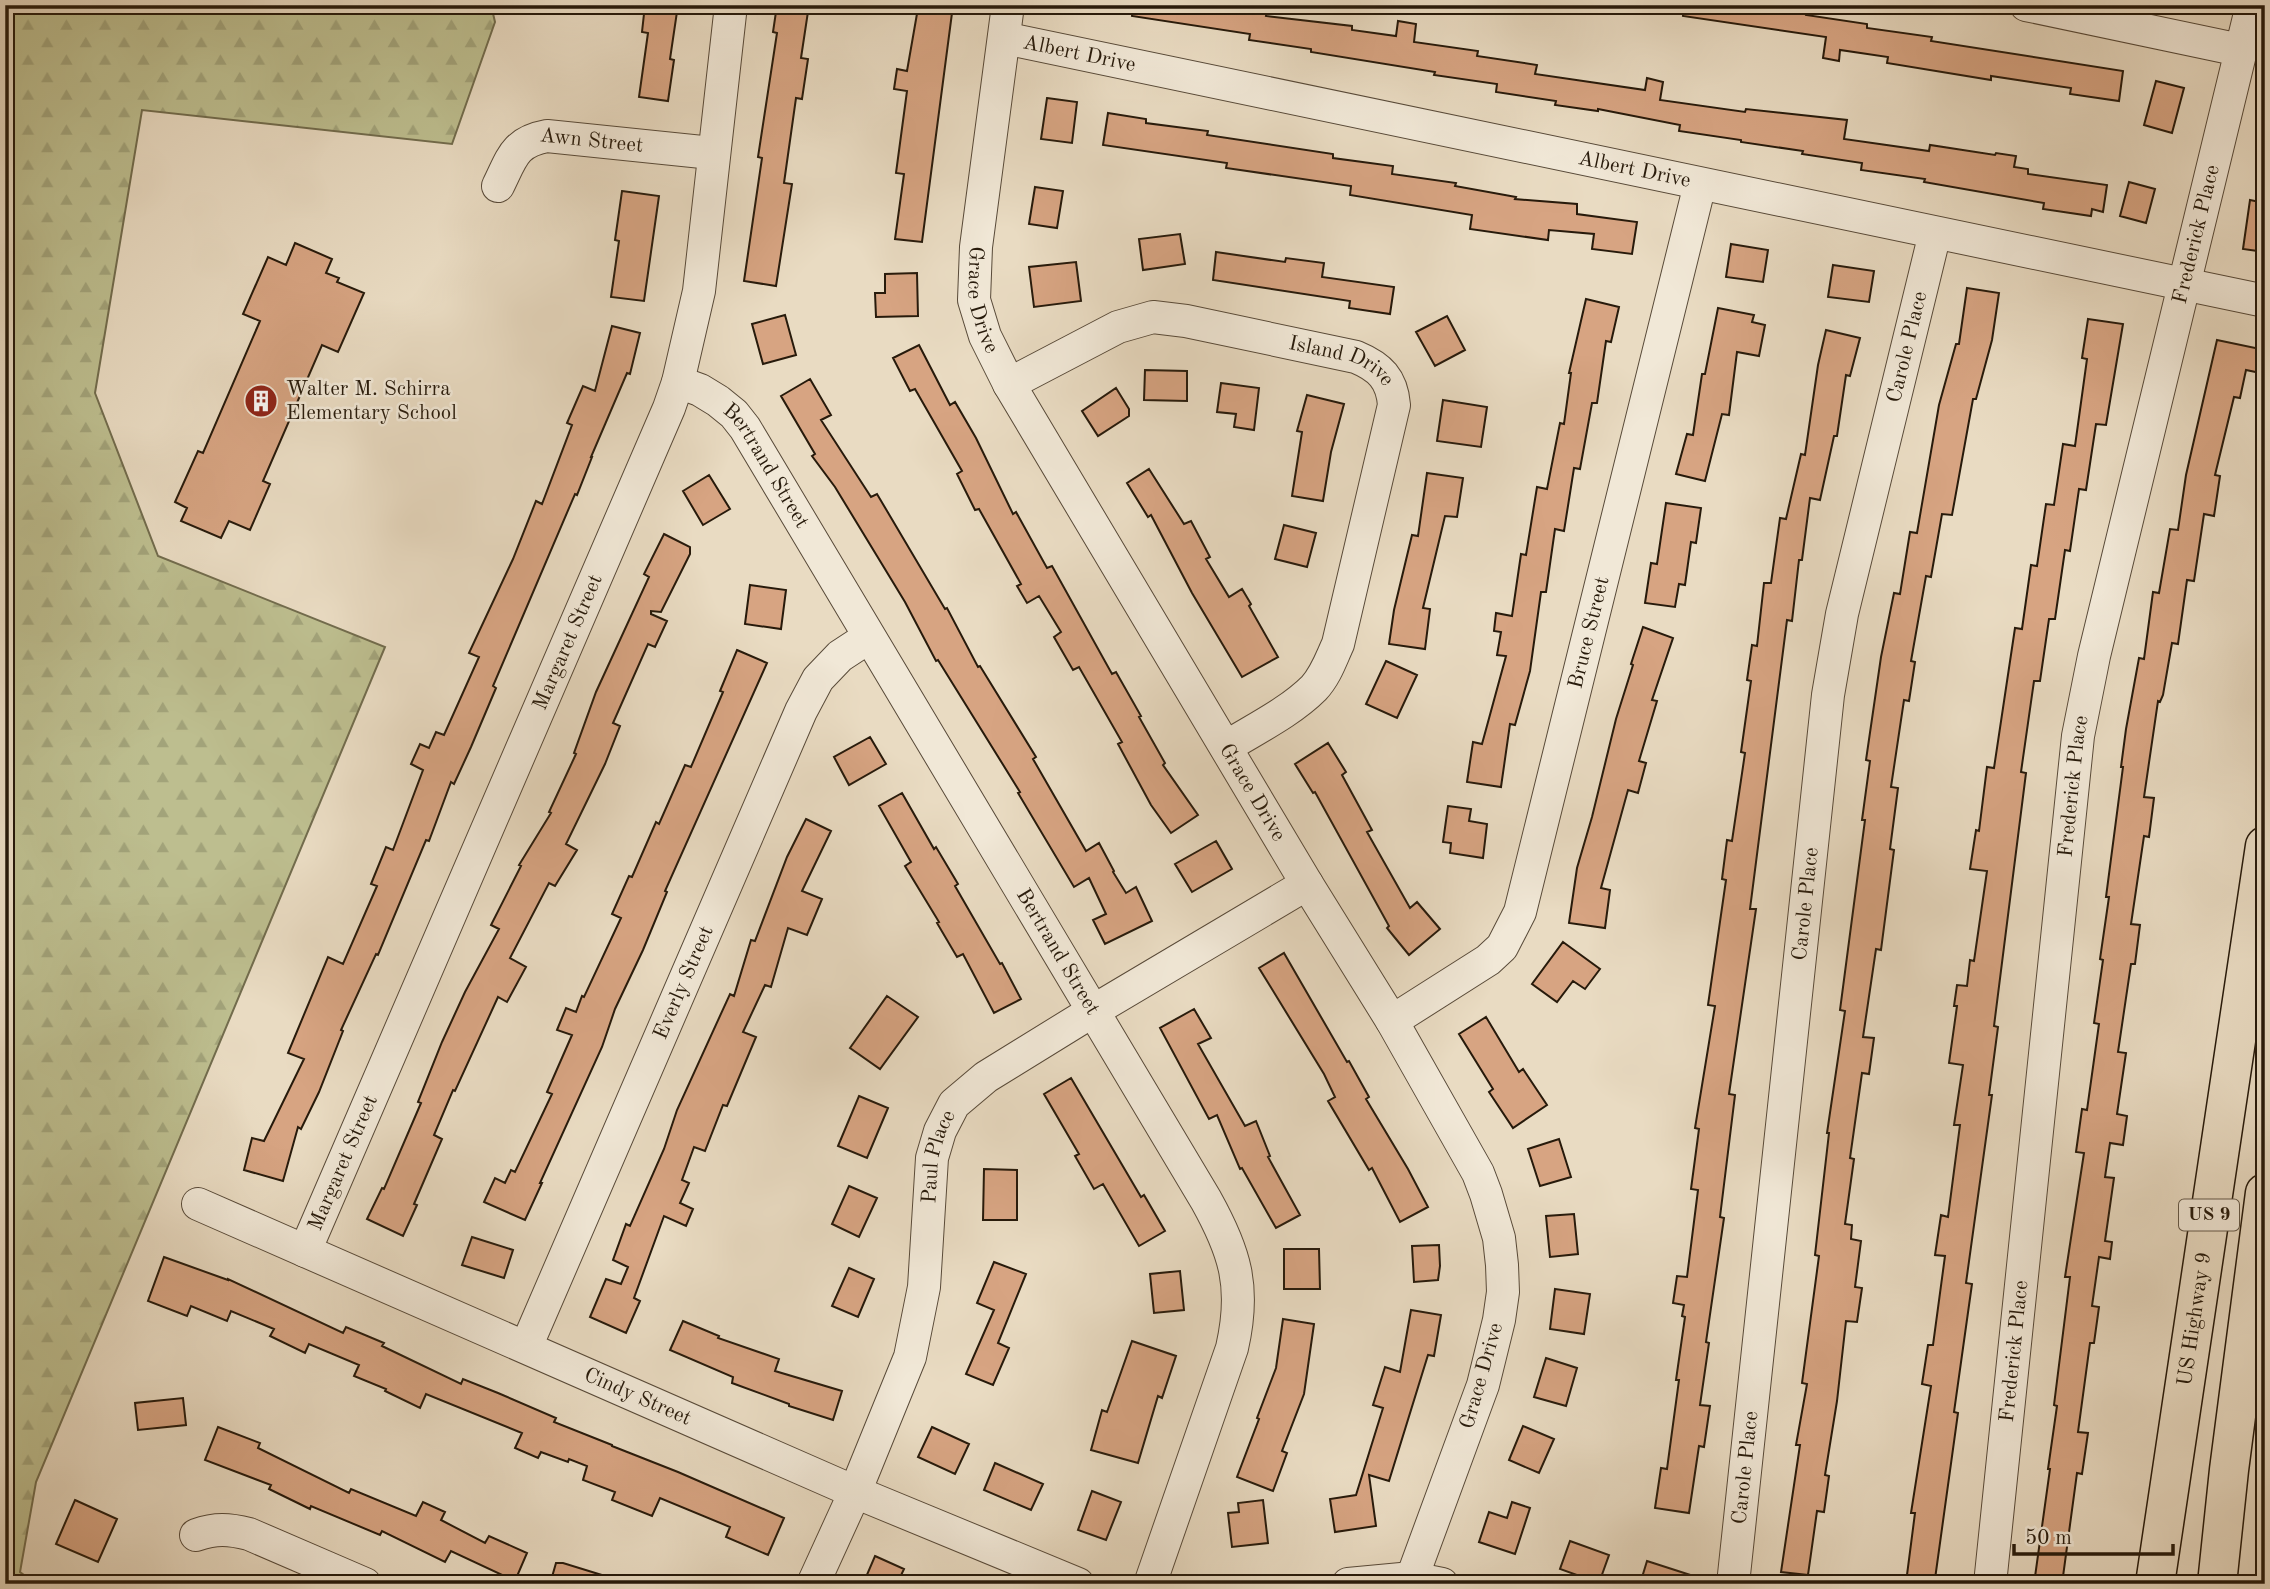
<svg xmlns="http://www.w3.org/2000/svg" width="2270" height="1589" viewBox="0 0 2270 1589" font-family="'Old Standard TT',serif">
<defs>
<pattern id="forest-firs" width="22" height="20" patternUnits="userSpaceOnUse" patternTransform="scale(1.75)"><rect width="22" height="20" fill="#bdbe8f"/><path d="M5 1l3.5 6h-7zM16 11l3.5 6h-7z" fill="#a2a37a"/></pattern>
</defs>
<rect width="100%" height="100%" fill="#e9dbc2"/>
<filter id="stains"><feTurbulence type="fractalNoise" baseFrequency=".00286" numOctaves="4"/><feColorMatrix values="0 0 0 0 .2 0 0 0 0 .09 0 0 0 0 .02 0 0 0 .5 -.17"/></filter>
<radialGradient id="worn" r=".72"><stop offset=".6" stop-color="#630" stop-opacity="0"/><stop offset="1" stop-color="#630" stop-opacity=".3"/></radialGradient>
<path fill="url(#forest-firs)" stroke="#726c4d" stroke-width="2" d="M5,5H491L495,22L452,144L142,110L95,393L158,556L385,647L36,1482L20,1572L36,1584H5Z"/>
<path fill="#d7a482" stroke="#271a0b" stroke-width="2" d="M645,5H678L670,59L674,60L668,101L639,97L648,33L642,32Z
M777,5H809L801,58L808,59L802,99L796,98L784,183L792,184L776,286L744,281L762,158L758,157L777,33L773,32Z
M1133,5H1268L1266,16L1352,26V30L1396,36L1398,21L1416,24L1414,42L1478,51L1477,56L1537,65L1535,74L1645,90L1647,78L1663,82L1660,100L1745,112L1746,109L1847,120L1844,139L1929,151L1930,145L1995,155L1996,153L2016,156L2014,167L2028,169V174L2107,185L2103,212L2092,209L2091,216L2043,209L2044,203L1924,182L1925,179L1861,170L1862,163L1802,154L1803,151L1741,142V140L1679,131L1680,125L1598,109V111L1555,105L1556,101L1496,92L1497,84L1434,75L1435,72L1311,52V49L1249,40L1250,34L1132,16Z
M1684,5H1794L1807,7L1806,15L1867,24V28L1932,37L1931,41L2123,71L2119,101L2070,94L2071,88L1991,76V80L1887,63L1888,57L1840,50L1839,61L1823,58L1826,37L1683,16Z
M918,8L952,13L922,242L895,239L904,174L896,173L907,91L894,89L897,69L907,71Z
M2156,81L2184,88L2172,133L2144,125Z
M1047,98L1077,102L1072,143L1041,139Z
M1108,113L1146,119V123L1208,131L1207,135L1333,154V158L1393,166L1392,174L1456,183L1455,186L1516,197L1515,199L1577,204V214L1637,222L1632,254L1592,249L1594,234L1549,230L1548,240L1470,229L1472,215L1350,195L1351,186L1226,168L1227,163L1103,145Z
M2129,182L2155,189L2146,223L2120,216Z
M1035,187L1063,191L1057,228L1029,224Z
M622,191L659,196L644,301L611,297L619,241L615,240Z
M2250,200L2265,203V252L2243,249Z
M1180,234L1185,264L1143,270L1139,239Z
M295,243L332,259L326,273L339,278L337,282L364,293L338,352L322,345L263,481L270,484L250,530L229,521L221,538L181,521L187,508L175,502L198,451L203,453L260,321L243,314L268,257L286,265Z
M1731,244L1768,250L1763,282L1726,277Z
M1216,252L1285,262L1286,258L1324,263L1322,277L1394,287L1390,314L1349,308L1350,301L1213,280Z
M1076,262L1081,301L1034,307L1029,267Z
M1833,265L1874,271L1869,302L1828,297Z
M917,273L918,316L876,317L875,293H885V274Z
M1967,288L1999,293L1992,340L1976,399H1973L1952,515L1942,514L1931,577L1926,576L1911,661L1915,662L1909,701L1904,700L1891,787L1898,788L1890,849L1894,850L1881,950L1876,949L1863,1037L1874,1038L1869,1074L1862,1073L1850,1158L1854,1159L1845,1224L1852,1225L1851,1239L1861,1241L1855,1287L1862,1288L1857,1322L1846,1321L1837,1401L1825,1475L1829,1476L1824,1512L1817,1511L1808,1575L1781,1572L1800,1445H1796L1807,1384L1802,1383L1819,1256L1815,1255L1829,1133H1827L1845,1011L1840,1010L1865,820H1862L1870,761L1866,760L1881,657L1894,593L1900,594L1910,532L1917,533L1939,405L1956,344H1959Z
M1586,299L1619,307L1611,342L1606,341L1597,403H1592L1580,469L1574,468L1564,531L1555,529L1546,592H1541L1530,671L1515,725L1510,724L1501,787L1467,782L1473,742L1482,744L1506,656L1497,655L1501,632L1494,631L1496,613L1512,616L1521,554L1526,555L1537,487L1547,489L1560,423L1564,424L1571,373H1569Z
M1718,308L1754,315L1752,322L1765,325L1759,356L1737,352L1729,415L1722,414L1705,481L1676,474L1687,434L1693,435L1702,374H1705Z
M785,315L796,355L763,364L752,324Z
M1447,316L1465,350L1435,366L1416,332Z
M2088,319L2123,324L2106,425L2096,424L2086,490L2079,489L2070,551L2065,550L2055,619H2049L2040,681H2034L2021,772L2026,773L1994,1026L1998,1027L1989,1095H1992L1966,1283L1972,1284L1954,1412L1958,1413L1935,1579L1907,1575L1915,1513H1911L1931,1386L1922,1384L1928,1345H1933L1945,1256L1935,1255L1941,1215L1948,1217L1960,1125H1954L1963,1065L1949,1063L1957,1006H1954L1957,985L1967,986L1970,960L1974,961L1987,871L1970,869L1976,830L1979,831L1987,767L1994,768L2015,628L2022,629L2031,565L2037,566L2046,504L2054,505L2063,444L2075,446L2087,359L2082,358Z
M612,326L640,333L630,374L627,373L591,457H592L577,495L575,494L493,686L496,688L471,747L454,784L451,782L429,841L426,840L378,955L376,954L341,1030L343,1031L319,1092L301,1129L298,1127L283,1181L244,1170L252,1138L264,1141L304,1059L288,1053L328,957L343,964L377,886L371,884L386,847L393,850L423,770L411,764L420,744L429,748L436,732L444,735L479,657L469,653L513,559L536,501L542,504L572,425L567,423L583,386L595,391Z
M1826,330L1860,338L1850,376L1846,375L1837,436H1834L1820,500L1810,498L1802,560H1799L1792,621L1787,620L1750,909H1756L1729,1094L1735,1095L1720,1217L1724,1218L1706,1342L1709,1343L1700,1405L1710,1406L1704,1447L1699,1446L1689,1513L1655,1508L1661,1468L1667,1469L1679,1380H1676L1685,1317L1682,1316L1684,1305L1673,1303L1677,1276L1687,1277L1698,1190L1691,1189L1699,1129L1695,1128L1715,1006L1708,1005L1726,880L1722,879L1727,840L1732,841L1745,753L1741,752L1751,681L1747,680L1752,645L1757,646L1764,583H1771L1780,518L1786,519L1801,454L1805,455L1818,365Z
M2217,340L2265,350V374L2246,370L2240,398L2234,397L2215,475L2220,476L2214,516L2204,514L2194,581L2187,580L2178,644L2172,643L2163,695L2160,702L2158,701L2144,797L2154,798L2149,837L2144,836L2131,924L2140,925L2135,964H2131L2118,1052L2126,1053L2117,1114L2127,1116L2123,1145L2110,1143L2105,1177L2114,1178L2105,1241L2112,1242L2110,1259L2099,1257L2092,1306L2099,1307L2094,1343H2090L2078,1432L2088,1433L2082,1474L2077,1473L2062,1584H2034L2050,1469H2048L2057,1406L2054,1405L2070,1277H2065L2084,1153L2076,1152L2082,1109L2087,1110L2099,1024L2094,1023L2103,960L2100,959L2109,897H2106L2123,767H2121L2126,729L2139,658L2144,659L2153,592L2159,593L2170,529L2178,530L2186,475Z
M919,345L950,405L955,402L976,438L1013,514L1016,512L1047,568L1052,566L1112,674L1116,672L1141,716L1139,717L1165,763L1163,765L1198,815L1171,833L1151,805L1118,744L1122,742L1079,667L1073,670L1054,637L1061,632L1039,596L1027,603L1017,586L1021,584L979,509L975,510L957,474L962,471L915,389L910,391L893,358Z
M1145,370L1187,371V401L1144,400Z
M810,379L831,415L821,420L871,497L877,494L945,609L947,608L978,667L980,666L1036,757L1033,759L1086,851L1099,843L1114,871L1113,872L1126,893L1136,887L1152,921L1105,944L1093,920L1106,914L1089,878L1074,887L1018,793L1020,792L938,660L936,661L905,602L835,487L812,456L815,454L781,396Z
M1221,383L1259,388L1254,430L1234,427L1236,414L1217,412Z
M1116,388L1129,409V416L1098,436L1082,411Z
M1307,395L1344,404L1331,452L1323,501L1292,496L1302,432L1297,431Z
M1443,400L1487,407L1481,447L1437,441Z
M1149,469L1184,524L1191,521L1210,557L1206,559L1229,597L1242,589L1251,604L1249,606L1278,657L1242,677L1192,593L1151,515L1148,517L1127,483Z
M1427,473L1463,478L1457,517L1445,516L1423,608L1430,609L1425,649L1389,644L1394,610L1412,535L1418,536Z
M709,475L730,509L703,525L683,491Z
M1666,503L1701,508L1696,543L1691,542L1685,585L1679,584L1675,607L1645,603L1651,563L1657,564Z
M1284,525L1316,533L1307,567L1275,559Z
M664,534L690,547V554L661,612L651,611V614L667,621L655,647L648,644L613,723L620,726L605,764L566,844L577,850L555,886L549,883L510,958L526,967L507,1002L498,997L455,1091L453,1090L434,1135L442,1139L414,1204L417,1205L403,1236L367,1219L382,1188L384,1189L421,1103L418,1102L442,1042L465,992L499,929L491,925L521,866L519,865L551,813L549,812L576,754L574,753L596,692L649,577L644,574Z
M750,585L786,590L781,629L745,624Z
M1643,627L1673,638L1652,700L1657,701L1639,761L1646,763L1638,793L1628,790L1601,888L1610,890L1605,928L1569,923L1577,868L1592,817L1616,719L1633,665L1631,664Z
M737,650L767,663L665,891L667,892L643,950L615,1009L602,1047L540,1183H542L525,1220L484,1202L495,1178L505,1183L511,1170L515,1172L552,1094L547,1092L572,1035L557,1030L566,1008L576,1012L582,996L584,997L621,918L612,914L629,876L632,877L656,822L659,824L685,765L691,767L723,692L720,691Z
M1386,661L1417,675L1397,718L1366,704Z
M870,737L886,764L849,785L834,757Z
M1328,743L1346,772L1342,775L1372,830L1367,832L1410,908L1417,902L1440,929L1409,955L1387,928L1389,926L1315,792L1313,793L1295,764Z
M902,793L934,849L936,847L958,884L955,886L1000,964L1002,963L1021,999L994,1013L963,954L957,957L937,923L939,922L905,866L911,862L879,806Z
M1448,806L1471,809L1469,821L1487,824L1483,858L1450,853L1451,843L1443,842Z
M806,819L831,831L802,891L822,899L807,935L788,928L771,987L765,985L743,1032L756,1037L727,1106L723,1105L705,1151L694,1147L682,1180L689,1183L680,1203L693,1209L686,1226L664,1216L634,1298L640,1301L626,1333L590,1317L606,1279L621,1284L628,1267L613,1260L626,1224L630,1226L664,1149L677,1110L730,994L734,996L751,940L755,941L787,857Z
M1216,841L1232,869L1192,892L1175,864Z
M1563,942L1600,969L1585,989L1573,981L1557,1002L1532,984Z
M1284,953L1347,1062L1349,1061L1369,1097L1366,1099L1408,1169L1428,1207L1400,1222L1372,1168L1369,1170L1328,1101L1335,1097L1324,1074L1259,968Z
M887,996L918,1017L880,1069L850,1048Z
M1194,1009L1211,1038L1198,1044L1245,1126L1256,1121L1270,1156L1268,1157L1300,1215L1276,1228L1242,1168L1240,1169L1217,1115L1209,1119L1160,1028Z
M1486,1017L1519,1072L1523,1069L1547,1105L1513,1128L1489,1092L1493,1089L1459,1034Z
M1071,1078L1141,1197L1144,1195L1165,1231L1139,1246L1103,1184L1094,1189L1075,1156L1079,1154L1044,1094Z
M859,1096L888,1108L867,1158L838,1146Z
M1559,1139L1571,1177L1540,1186L1528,1149Z
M984,1169L1017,1170V1220H983Z
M849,1186L877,1198L859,1237L832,1224Z
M1574,1214L1578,1254L1550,1257L1546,1216Z
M472,1237L513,1250L504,1278L462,1265Z
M1439,1245L1440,1266L1438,1280L1414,1282L1412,1246Z
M1284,1249H1319L1320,1289H1284Z
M164,1257L228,1280V1279L343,1333L346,1327L384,1343L382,1346L461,1384L463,1379L498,1393L556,1418L554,1422L612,1445V1446L678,1472L784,1518L768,1555L726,1537L730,1527L660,1498L652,1516L612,1500L615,1492L583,1480L587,1466L569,1459L568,1462L541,1452L538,1458L515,1448L522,1433L426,1394L420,1408L385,1391L386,1389L354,1376L359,1365L309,1344L305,1353L270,1336L274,1329L231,1311L227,1321L191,1306L187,1316L148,1301Z
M994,1262L1026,1274L998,1343L1009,1348L993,1385L966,1374L994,1310L977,1303Z
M849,1268L874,1279L858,1317L832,1306Z
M1180,1271L1184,1310L1154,1313L1150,1274Z
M1555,1289L1590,1294L1584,1334L1550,1329Z
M1411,1310L1441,1315L1434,1356L1428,1355L1389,1481L1369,1475L1376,1526L1335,1532L1330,1499L1356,1495L1383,1408L1373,1405L1385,1367L1400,1372Z
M1283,1319L1314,1324L1304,1394L1282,1451L1287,1453L1273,1491L1237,1477L1259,1419L1257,1418L1276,1368Z
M683,1321L719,1336L718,1338L779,1359L775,1371L842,1391L833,1420L789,1406V1404L732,1383L733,1377L670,1350Z
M1132,1341L1176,1356L1162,1398L1158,1396L1138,1463L1091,1450L1102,1410L1107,1412Z
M1546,1358L1577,1368L1566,1406L1534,1397Z
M183,1398L186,1425L138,1430L135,1403Z
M1523,1426L1554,1439L1539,1473L1509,1460Z
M218,1427L260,1443L258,1448L349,1493L351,1489L416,1516L423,1502L445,1512L441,1520L485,1543L489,1536L527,1553L515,1581L451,1551L445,1562L382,1531L380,1535L311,1506L310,1509L269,1489L271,1485L205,1460Z
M932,1427L969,1444L955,1474L918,1457Z
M995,1463L1043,1484L1031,1510L984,1490Z
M1092,1491L1121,1502L1106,1540L1078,1530Z
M75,1500L117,1519L98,1562L56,1544Z
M1263,1500L1268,1543L1232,1547L1228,1513L1239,1512L1238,1503Z
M1512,1502L1530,1508L1515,1554L1479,1542L1489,1512L1507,1518Z
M1570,1541L1609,1555L1599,1583L1560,1569Z
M875,1556L904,1569L897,1584H863Z
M1647,1561L1706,1580V1584H1640Z
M556,1563H563L618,1580L617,1584H550Z"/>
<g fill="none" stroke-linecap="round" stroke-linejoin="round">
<defs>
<g id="minor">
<path id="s1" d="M1008,5L976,247L974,300L985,336L1009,384L1307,884L1392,1021L1478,1173L1486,1194L1499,1238L1502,1265L1503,1292L1499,1320L1483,1385L1412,1578"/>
<path d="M2026,5L2240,50"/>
<path id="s2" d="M1004,38L2265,301"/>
<path id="s3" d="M498,186C512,158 514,142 547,136L712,153"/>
<path id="s4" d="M678,382L700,390L718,401L734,414L745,428L1206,1200C1235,1252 1246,1287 1232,1348L1150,1584"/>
<path id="s5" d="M1009,384L1118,327L1153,317L1186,321L1356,357C1380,367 1392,379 1394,405L1338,644C1331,659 1326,675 1314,688C1290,712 1255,729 1226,747"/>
<path id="s6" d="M1392,1021L1488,960L1502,947L1520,912L1700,184"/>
<path id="s7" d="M198,1204L855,1492L1078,1584"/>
<path id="s8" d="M305,1251L669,408L678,382L699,291L731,5"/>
<path id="s9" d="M526,1347L801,711L818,679L840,656L869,637"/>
<path d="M196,1535C216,1528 229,1529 249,1534L365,1584"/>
<path id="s10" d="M813,1584L855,1492L910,1357L924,1287L932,1158L940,1131L954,1104L986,1077L1093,1011L1307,884"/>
<path d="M1348,1584L1412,1578L1442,1584"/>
<path id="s11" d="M1733,1584L1828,695L1842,614L1935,233"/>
<path id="s12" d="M1990,1584L2078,736L2094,656L2252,5"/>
</g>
<g id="highway">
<path id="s13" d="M2155,1584L2265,846"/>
<path d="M2217,1584L2229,1470L2265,1193"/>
</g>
</defs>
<use href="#minor" stroke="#584a39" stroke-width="34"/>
<use href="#highway" stroke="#271a0b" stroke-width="41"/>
<use href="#minor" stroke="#f1e8d7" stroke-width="32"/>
<use href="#highway" stroke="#e9dbc2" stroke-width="38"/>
</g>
<defs>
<symbol id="building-disc" viewBox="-11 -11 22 22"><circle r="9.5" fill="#8f2418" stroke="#f1e8d7"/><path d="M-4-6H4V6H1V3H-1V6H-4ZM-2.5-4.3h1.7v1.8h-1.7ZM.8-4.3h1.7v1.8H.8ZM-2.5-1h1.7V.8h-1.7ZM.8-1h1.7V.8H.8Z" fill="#fff"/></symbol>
</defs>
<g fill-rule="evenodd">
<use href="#building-disc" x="242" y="382" width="38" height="38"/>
</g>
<g text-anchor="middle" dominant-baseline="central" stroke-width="5" stroke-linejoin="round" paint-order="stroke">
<rect fill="#f1e8d7" stroke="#645848" stroke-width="2" x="2179" y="1199.5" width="60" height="31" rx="5"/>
<g font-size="19" font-weight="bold" fill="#271a0b">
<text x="2209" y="1215">US 9</text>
</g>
<g font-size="21" fill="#271a0b" stroke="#f1e8d7">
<text stroke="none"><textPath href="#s2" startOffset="77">Albert Drive</textPath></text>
<text stroke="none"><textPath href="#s3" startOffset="119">Awn Street</textPath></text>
<text stroke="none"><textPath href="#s2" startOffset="644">Albert Drive</textPath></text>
<text stroke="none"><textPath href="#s12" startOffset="1368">Frederick Place</textPath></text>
<text stroke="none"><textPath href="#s1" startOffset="298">Grace Drive</textPath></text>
<text stroke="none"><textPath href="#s11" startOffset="1251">Carole Place</textPath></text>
<text stroke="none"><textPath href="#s5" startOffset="354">Island Drive</textPath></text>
<text stroke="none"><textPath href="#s4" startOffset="126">Bertrand Street</textPath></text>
<text stroke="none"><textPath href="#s6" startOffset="460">Bruce Street</textPath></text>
<text stroke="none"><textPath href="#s8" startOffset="663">Margaret Street</textPath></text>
<text stroke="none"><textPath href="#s12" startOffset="802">Frederick Place</textPath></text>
<text stroke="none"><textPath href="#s1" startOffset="864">Grace Drive</textPath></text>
<text stroke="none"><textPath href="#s11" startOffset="684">Carole Place</textPath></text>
<text stroke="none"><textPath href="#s4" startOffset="693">Bertrand Street</textPath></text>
<text stroke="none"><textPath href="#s9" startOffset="397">Everly Street</textPath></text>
<text stroke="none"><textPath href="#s10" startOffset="450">Paul Place</textPath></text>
<text stroke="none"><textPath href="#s8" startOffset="96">Margaret Street</textPath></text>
<text stroke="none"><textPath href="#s13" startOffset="268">US Highway 9</textPath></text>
<text stroke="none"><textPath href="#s12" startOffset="234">Frederick Place</textPath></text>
<text transform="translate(1482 1376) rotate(-74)">Grace Drive</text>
<text stroke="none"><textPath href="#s7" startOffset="480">Cindy Street</textPath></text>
<text stroke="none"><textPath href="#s11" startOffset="117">Carole Place</textPath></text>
</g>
<g font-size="21" fill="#271a0b" stroke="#f1e8d7" text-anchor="start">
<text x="286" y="389">Walter M. Schirra<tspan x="286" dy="24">Elementary School</tspan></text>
</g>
</g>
<rect width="2270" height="1589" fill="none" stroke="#e9dbc2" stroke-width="28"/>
<rect x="7" y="7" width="2256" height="1575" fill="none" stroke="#271a0b" stroke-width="3.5"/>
<rect x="14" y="14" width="2242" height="1561" fill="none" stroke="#271a0b" stroke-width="2"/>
<path d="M2014 1544v10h159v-10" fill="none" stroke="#271a0b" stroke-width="3.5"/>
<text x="2025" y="1544" font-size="21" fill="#271a0b" stroke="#f1e8d7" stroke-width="5" paint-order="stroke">50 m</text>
<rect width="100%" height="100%" filter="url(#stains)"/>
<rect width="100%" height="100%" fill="url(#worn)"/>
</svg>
